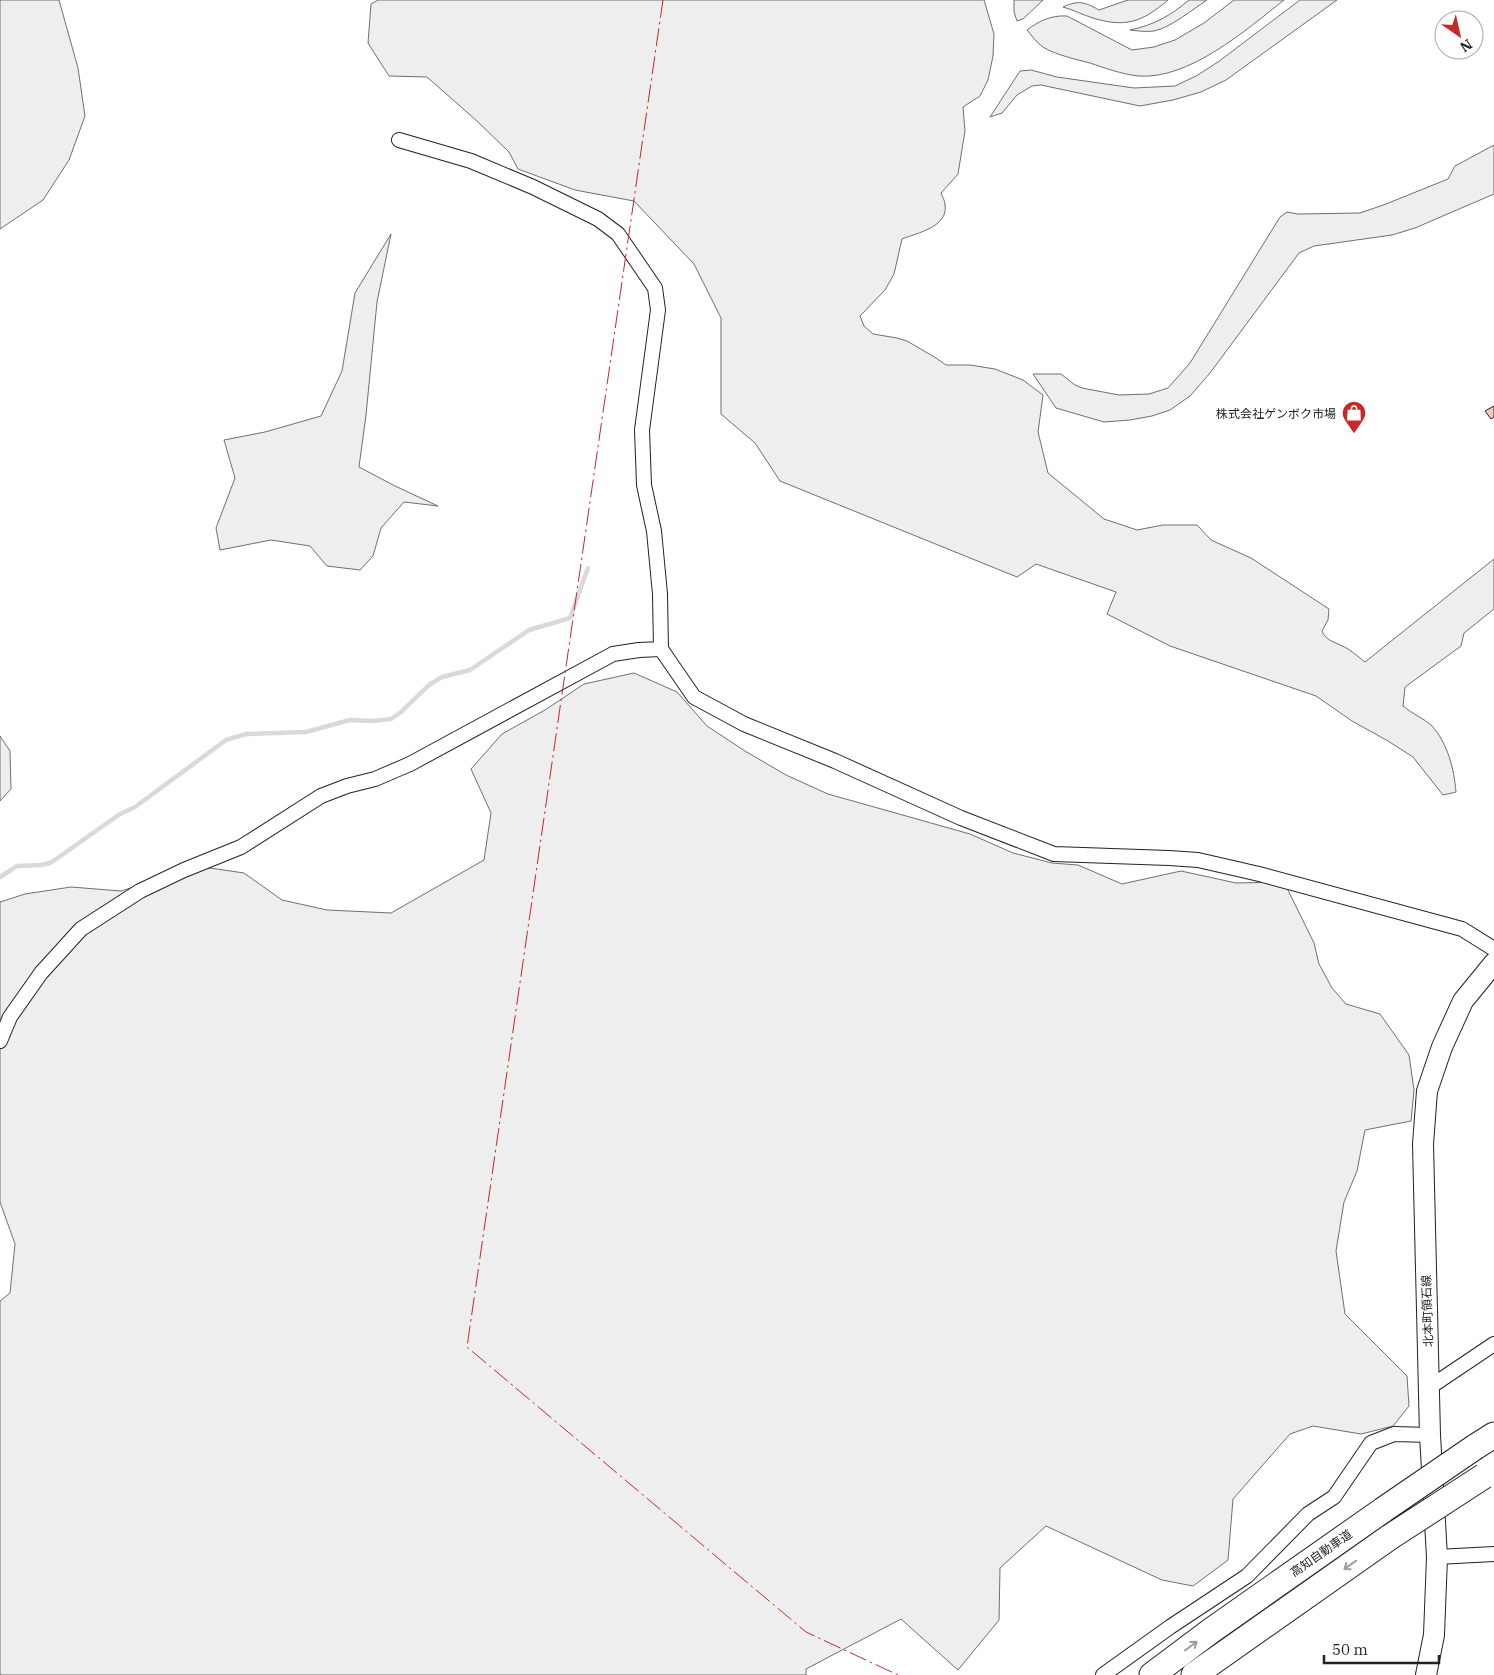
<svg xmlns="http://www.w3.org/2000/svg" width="1494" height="1675" viewBox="0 0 1494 1675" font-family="'IBM Plex Serif','Noto Sans JP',serif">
<rect width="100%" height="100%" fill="#fff"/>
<path fill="#eee" stroke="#6f6f6f" d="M0,0H59L78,68L85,116L69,160L43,200L0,229Z
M378,0H984L994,34L993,56L988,80L980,96L963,107L965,131L958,174L941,193C942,196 945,201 945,204C949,227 917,233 902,239L894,274L885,290L860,316L864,326L873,334L897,338L907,341L936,358L946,365H970L995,369L1023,380L1043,395L1038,432L1048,473L1104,519L1137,530L1163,525H1197L1211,540L1251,558L1329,609L1328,620L1322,631C1326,642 1339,643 1348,649C1354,653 1360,658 1365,662L1494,559V609L1464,633L1461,646L1405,687L1403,706C1412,714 1424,718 1432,726C1448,744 1454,769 1456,792L1443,795L1413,757L1388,741L1352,721L1316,696L1170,646L1107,614L1116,592L1036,564L1017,577L780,481L755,443L721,414V318L694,264L634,201L575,190L518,169L509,152L477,121L427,77L389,76L368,43L371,4Z
M1014,0H1043L1023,19L1017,21L1014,12Z
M1128,0H1168C1142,22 1126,28 1093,18C1083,15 1074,10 1063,7C1078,0 1085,2 1099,10Z
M1189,0H1207C1193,9 1170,28 1154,31C1146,32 1138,31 1130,30C1154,25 1170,16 1189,0Z
M1234,0H1284C1246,30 1189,80 1138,76C1121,74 1105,68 1090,63C1078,60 1053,54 1043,47C1037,43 1032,36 1027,30C1039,21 1051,15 1067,16L1132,50L1154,47L1175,40L1204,23Z
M1300,0H1337L1226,80L1201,92L1173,100L1140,106L1041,85L1032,86L1017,95L1002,113L990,117L1020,71L1031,70L1057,77L1134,88L1175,86L1196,76L1218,62Z
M1494,145V194L1415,228L1392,235L1314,246L1299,253L1210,373L1190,396L1170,410L1152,416L1130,420L1104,422L1056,408L1033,374H1061L1075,385L1082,388L1119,395L1149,394L1168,388L1190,363L1280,217L1287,212L1298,214L1360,213L1386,204L1448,179L1455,166Z
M391,234L377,302L366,415L359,467L395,486L438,506L404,502L381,528L373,556L360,570L327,566L310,546L271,540L220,550L216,528L235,478L224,440L265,432L321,416L342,371L355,293Z
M634,673L677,692L707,726L745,751L786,775L828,794L970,834L1013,853L1052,863L1078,865L1122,884L1181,871L1236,883L1284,882L1314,943L1319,964L1332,988L1346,1004L1380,1014L1409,1055L1414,1090L1411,1121L1365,1130L1357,1171L1344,1202L1336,1251L1345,1314L1407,1376L1409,1406L1393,1426L1361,1434L1313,1426L1290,1434L1233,1499L1228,1560L1193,1586L1162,1580L1046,1526L1000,1568L999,1620L958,1670L901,1619L806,1669V1675H0V1301L10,1293L15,1244L0,1202V902L25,894L71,887L121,891L165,877L210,868L244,873L282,900L327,910L391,913L484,860L491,813L471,769L502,734L545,710L584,684Z
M0,736L10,751L11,789L0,801Z"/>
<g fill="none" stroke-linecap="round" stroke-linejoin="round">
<path stroke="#d9d9d9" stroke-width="4.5" d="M0,877L17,866L41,865L50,863L59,857L120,814L135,807L226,740L246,734L306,732L350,720L374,721L391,719L401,712L429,685L442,677L470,670L529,630L570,618L588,568"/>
</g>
<path fill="#f3c9c0" stroke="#222" d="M1494,406V417L1491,419L1485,411Z"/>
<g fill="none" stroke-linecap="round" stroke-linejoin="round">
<defs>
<path id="street" d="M399,140L471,161L533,187L598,219L618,234L655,288L658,310L642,430L644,485L654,531L660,594L661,649L694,697L744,724L835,761L961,818L1054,854L1169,858L1198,860L1259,874L1462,929L1494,949
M0,1041L10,1017L41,973L81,929L140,891L184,870L241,847L321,796L347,786L375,779L410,764L613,654L639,650L661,649
M1430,1387L1494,1344
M1437,1557L1494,1554
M1103,1675L1170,1627L1247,1576L1308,1514L1334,1497L1371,1443L1394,1434L1430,1435"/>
<path id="secondary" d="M1426,1675L1434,1635L1437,1557L1430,1435L1423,1144L1427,1091L1442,1047L1463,1001L1494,963"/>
<path id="highway" d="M1475,1447L1494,1435
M1152,1675L1212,1630L1383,1510
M1194,1675L1390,1537"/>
</defs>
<use href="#street" stroke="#222" stroke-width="16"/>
<use href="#secondary" stroke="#222" stroke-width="22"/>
<use href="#highway" stroke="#222" stroke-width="27"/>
<use href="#street" stroke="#fff" stroke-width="14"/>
<use href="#secondary" stroke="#fff" stroke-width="20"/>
<use href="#highway" stroke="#fff" stroke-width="25"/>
<defs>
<path id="highway-bridge" d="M1383,1510L1475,1447
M1390,1537L1484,1476"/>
</defs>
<use href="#highway-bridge" stroke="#222" stroke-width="27" stroke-linecap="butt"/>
<use href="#highway-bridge" stroke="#fff" stroke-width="25"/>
<path stroke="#c62828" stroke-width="1" stroke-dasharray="18 4 2.5 4" stroke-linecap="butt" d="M663,0L467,1347L806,1632L898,1675"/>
</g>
<defs><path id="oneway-shaft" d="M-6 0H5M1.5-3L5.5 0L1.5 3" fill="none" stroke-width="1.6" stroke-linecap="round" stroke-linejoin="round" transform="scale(1.25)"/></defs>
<g stroke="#9c9c9c">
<use href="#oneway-shaft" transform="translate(1350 1565) rotate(145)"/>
<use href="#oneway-shaft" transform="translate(1191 1646) rotate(-37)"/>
</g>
<defs>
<symbol id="shop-pin" viewBox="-11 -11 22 30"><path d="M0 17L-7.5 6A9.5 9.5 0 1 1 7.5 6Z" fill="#c62828" stroke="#fff"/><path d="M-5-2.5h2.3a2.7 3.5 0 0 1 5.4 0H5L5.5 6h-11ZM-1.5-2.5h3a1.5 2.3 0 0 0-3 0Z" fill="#fff"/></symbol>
</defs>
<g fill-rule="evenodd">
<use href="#shop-pin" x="1340" y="399" width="28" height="38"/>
</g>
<g text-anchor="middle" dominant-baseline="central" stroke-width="4" stroke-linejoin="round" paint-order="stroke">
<g font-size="12" fill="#222" stroke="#fff" text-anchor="end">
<text x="1336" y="413">株式会社ゲンボク市場</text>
</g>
<g font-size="12" fill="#222" stroke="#fff">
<text transform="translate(1427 1311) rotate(-92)">北本町領石線</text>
<text transform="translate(1321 1553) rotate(-35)">高知自動車道</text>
</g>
</g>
<g transform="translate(1459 35) rotate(146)"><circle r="24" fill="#ffffff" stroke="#a7a7a7"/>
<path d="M0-4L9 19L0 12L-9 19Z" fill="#c62828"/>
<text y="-8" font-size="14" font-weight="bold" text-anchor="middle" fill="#222222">N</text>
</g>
<path d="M1324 1655v8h115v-8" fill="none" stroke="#222222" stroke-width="2.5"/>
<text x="1332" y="1655" font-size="15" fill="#222222" stroke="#ffffff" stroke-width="4" paint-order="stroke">50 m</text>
</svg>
